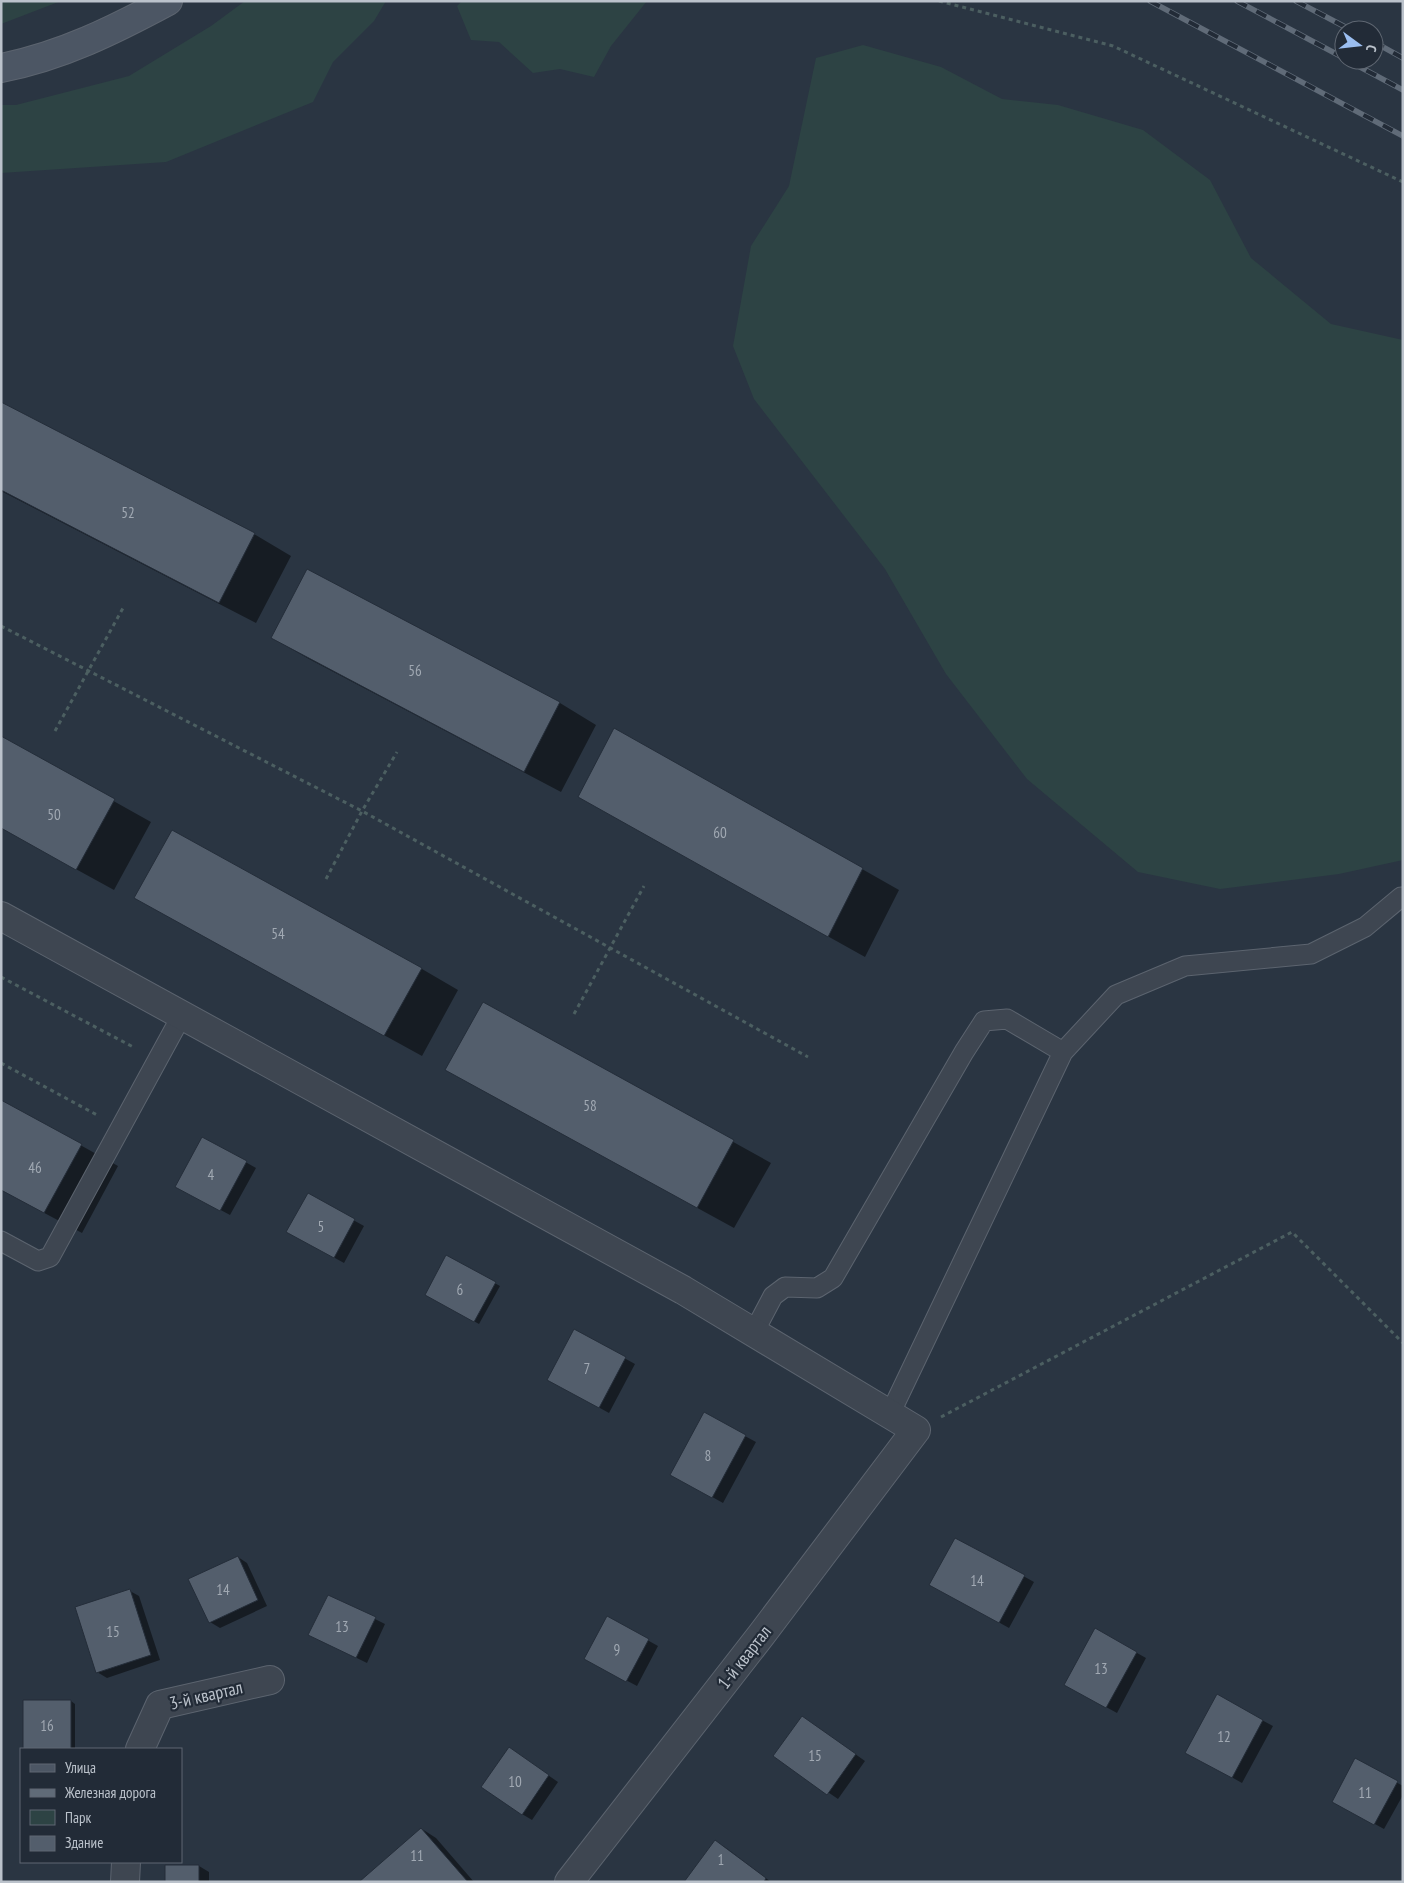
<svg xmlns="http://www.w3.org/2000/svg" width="1404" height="1883" viewBox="0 0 1404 1883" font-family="'PT Sans Narrow',sans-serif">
<rect width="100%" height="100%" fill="#2a3542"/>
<path fill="#2d4344" d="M1,1H61L1,24Z
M245,1H386L374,21L333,62L313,102L166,162L1,173V105H16L129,76L211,26Z
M462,1H647L611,46L594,77L560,69L533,73L499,42L471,40L457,6Z
M863,45L941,67L1002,99L1058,105L1143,130L1210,180L1251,258L1331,324L1403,340V860L1339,874L1220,889L1138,872L1027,779L946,674L885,569L754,399L733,346L751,246L789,186L816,58Z"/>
<path fill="#0007" d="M1,404L254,534L291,556L256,623L1,491Z
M308,571L560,703L596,725L561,792L309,659L272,638Z
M1,738L151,822L114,890L1,828Z
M616,818L862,869L899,890L865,957Z
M173,919L422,969L458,990L422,1056Z
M484,1004L771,1163L734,1228L484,1091Z
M1,1101L118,1166L82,1233L1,1190Z
M203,1138L256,1168L230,1215L187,1192Z
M308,1195L364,1226L344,1263L288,1232Z
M447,1257L500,1286L479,1324L426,1295Z
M575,1331L635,1364L609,1413L549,1380Z
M704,1414L756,1442L723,1503L671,1474Z
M956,1539L1034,1582L1009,1628L941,1590Z
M238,1557L247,1563L267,1606L220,1628L210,1622Z
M130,1591L139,1596L160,1660L107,1678L97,1672Z
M608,1618L658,1646L637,1686L586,1659Z
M375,1619L385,1624L367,1663L320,1640Z
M1096,1630L1146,1658L1117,1713L1066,1685Z
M1217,1696L1273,1726L1242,1783L1187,1752Z
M24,1701H71L75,1704V1749H24Z
M803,1717L865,1761L838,1799L775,1756Z
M510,1749L558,1782L532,1820L522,1814Z
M1356,1760L1403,1786V1795L1384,1829L1333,1801Z
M422,1829L436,1838L474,1882H360Z
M715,1842L725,1847L771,1882H685Z
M199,1866L209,1872V1882H166Z"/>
<path fill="#535e6c" stroke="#242d39" d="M1,402L255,533L219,603L1,490Z
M307,569L560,702L524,772L271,638Z
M614,728L863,868L828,937L578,797Z
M1,736L115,799L76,870L1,828Z
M172,830L422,968L384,1036L134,898Z
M483,1002L734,1140L697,1208L445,1070Z
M1,1100L82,1144L44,1213L1,1190Z
M202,1137L247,1161L220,1211L175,1187Z
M308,1193L355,1219L334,1258L286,1232Z
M446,1255L496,1282L474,1322L425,1295Z
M574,1329L626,1357L599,1408L547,1380Z
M704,1412L746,1435L712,1498L670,1475Z
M955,1538L1025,1575L999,1623L929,1585Z
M238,1556L258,1600L209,1623L188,1579Z
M130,1589L151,1655L96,1673L75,1607Z
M328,1595L376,1617L356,1658L308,1635Z
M607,1616L649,1639L626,1682L584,1659Z
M1095,1628L1137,1652L1106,1708L1064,1685Z
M1217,1694L1263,1720L1232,1778L1185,1753Z
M23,1700H71V1749H23Z
M802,1716L856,1754L827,1795L773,1756Z
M509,1747L549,1775L522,1815L481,1787Z
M1355,1758L1398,1781L1374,1825L1332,1802Z
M421,1828L468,1882H359Z
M715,1840L766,1878L764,1882H684Z
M165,1865H199V1882H165Z"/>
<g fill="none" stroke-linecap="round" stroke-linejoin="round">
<defs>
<path id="lane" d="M1,1241L38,1261L50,1257L182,1015
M754,1332L773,1296L785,1287L817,1288L833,1278L964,1052L984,1021L1007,1019L1063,1052
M890,1414L1063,1052L1116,995L1185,966L1311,954L1365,927L1401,897"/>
<path id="street" d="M1,916L683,1290L916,1430L762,1634L569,1882
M140,1749L160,1705L270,1680
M125,1882L126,1862"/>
<path id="secondary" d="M1,68C62,56 114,30 168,1"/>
</defs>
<use href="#lane" stroke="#5c646f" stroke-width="21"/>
<use href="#street" stroke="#5c646f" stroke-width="30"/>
<use href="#secondary" stroke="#5c646f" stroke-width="30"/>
<path stroke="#4c5f61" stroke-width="3" stroke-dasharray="4 4" stroke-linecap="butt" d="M939,1L1113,46L1403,182
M1,626L362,811L808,1057
M55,731L123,608
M326,879L362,811L397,752
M1,977L135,1048
M574,1014L644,886
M1,1063L97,1115
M941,1417L1292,1232L1403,1343"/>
<use href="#lane" stroke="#3e4651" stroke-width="19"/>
<use href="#street" stroke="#3e4651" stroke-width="28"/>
<use href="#secondary" stroke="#4c5664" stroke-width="28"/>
<defs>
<path id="rail" d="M1150,1L1403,136
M1237,1L1344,58
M1296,1L1351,30
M1374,42L1403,58
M1347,60L1403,90"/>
</defs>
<use href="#rail" stroke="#606b78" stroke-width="5.5"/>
<use href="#rail" stroke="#222b37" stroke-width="4" stroke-dasharray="11" stroke-linecap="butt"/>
</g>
<g text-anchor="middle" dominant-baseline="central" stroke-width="4.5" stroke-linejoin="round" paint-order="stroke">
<g font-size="15" fill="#a1a9b3">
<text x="128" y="512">52</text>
<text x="415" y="670">56</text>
<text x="54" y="814">50</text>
<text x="720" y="832">60</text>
<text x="278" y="933">54</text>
<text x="590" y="1105">58</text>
<text x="35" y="1167">46</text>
<text x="211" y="1174">4</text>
<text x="321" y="1226">5</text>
<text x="460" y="1289">6</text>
<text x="587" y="1368">7</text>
<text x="708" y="1455">8</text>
<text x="977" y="1580">14</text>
<text x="223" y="1589">14</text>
<text x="342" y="1626">13</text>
<text x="113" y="1631">15</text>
<text x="617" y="1649">9</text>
<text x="1101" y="1668">13</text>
<text x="47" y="1725">16</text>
<text x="1224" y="1736">12</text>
<text x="815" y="1755">15</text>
<text x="515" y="1781">10</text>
<text x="1365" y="1792">11</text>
<text x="417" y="1855">11</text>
<text x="721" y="1859">1</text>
</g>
<g font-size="18" fill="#bbc2cb" stroke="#222b37">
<text transform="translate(744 1657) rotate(-52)">1-й квартал</text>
<text transform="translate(206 1695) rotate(-13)">3-й квартал</text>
</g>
</g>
<rect width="1404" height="1883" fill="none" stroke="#bbc2cb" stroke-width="5"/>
<rect x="20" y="1748" width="162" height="115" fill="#222b37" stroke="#5f6772"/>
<rect x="30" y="1764" width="25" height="8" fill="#4c5664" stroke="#5f6772"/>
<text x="65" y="1773" font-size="15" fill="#bbc2cb">Улица</text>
<rect x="30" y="1789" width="25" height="8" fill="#606b78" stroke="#5f6772"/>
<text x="65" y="1798" font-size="15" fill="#bbc2cb">Железная дорога</text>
<rect x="30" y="1810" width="25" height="15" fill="#2d4344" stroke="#5f6772"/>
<text x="65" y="1823" font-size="15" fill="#bbc2cb">Парк</text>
<rect x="30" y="1836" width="25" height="15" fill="#535e6c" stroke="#5f6772"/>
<text x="65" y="1848" font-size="15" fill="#bbc2cb">Здание</text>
<g transform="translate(1359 45) rotate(105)"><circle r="24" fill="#222b37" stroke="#5f6772"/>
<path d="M0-4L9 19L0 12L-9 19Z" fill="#9bbef0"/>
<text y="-8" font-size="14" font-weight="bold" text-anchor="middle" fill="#bbc2cb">С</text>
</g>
</svg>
